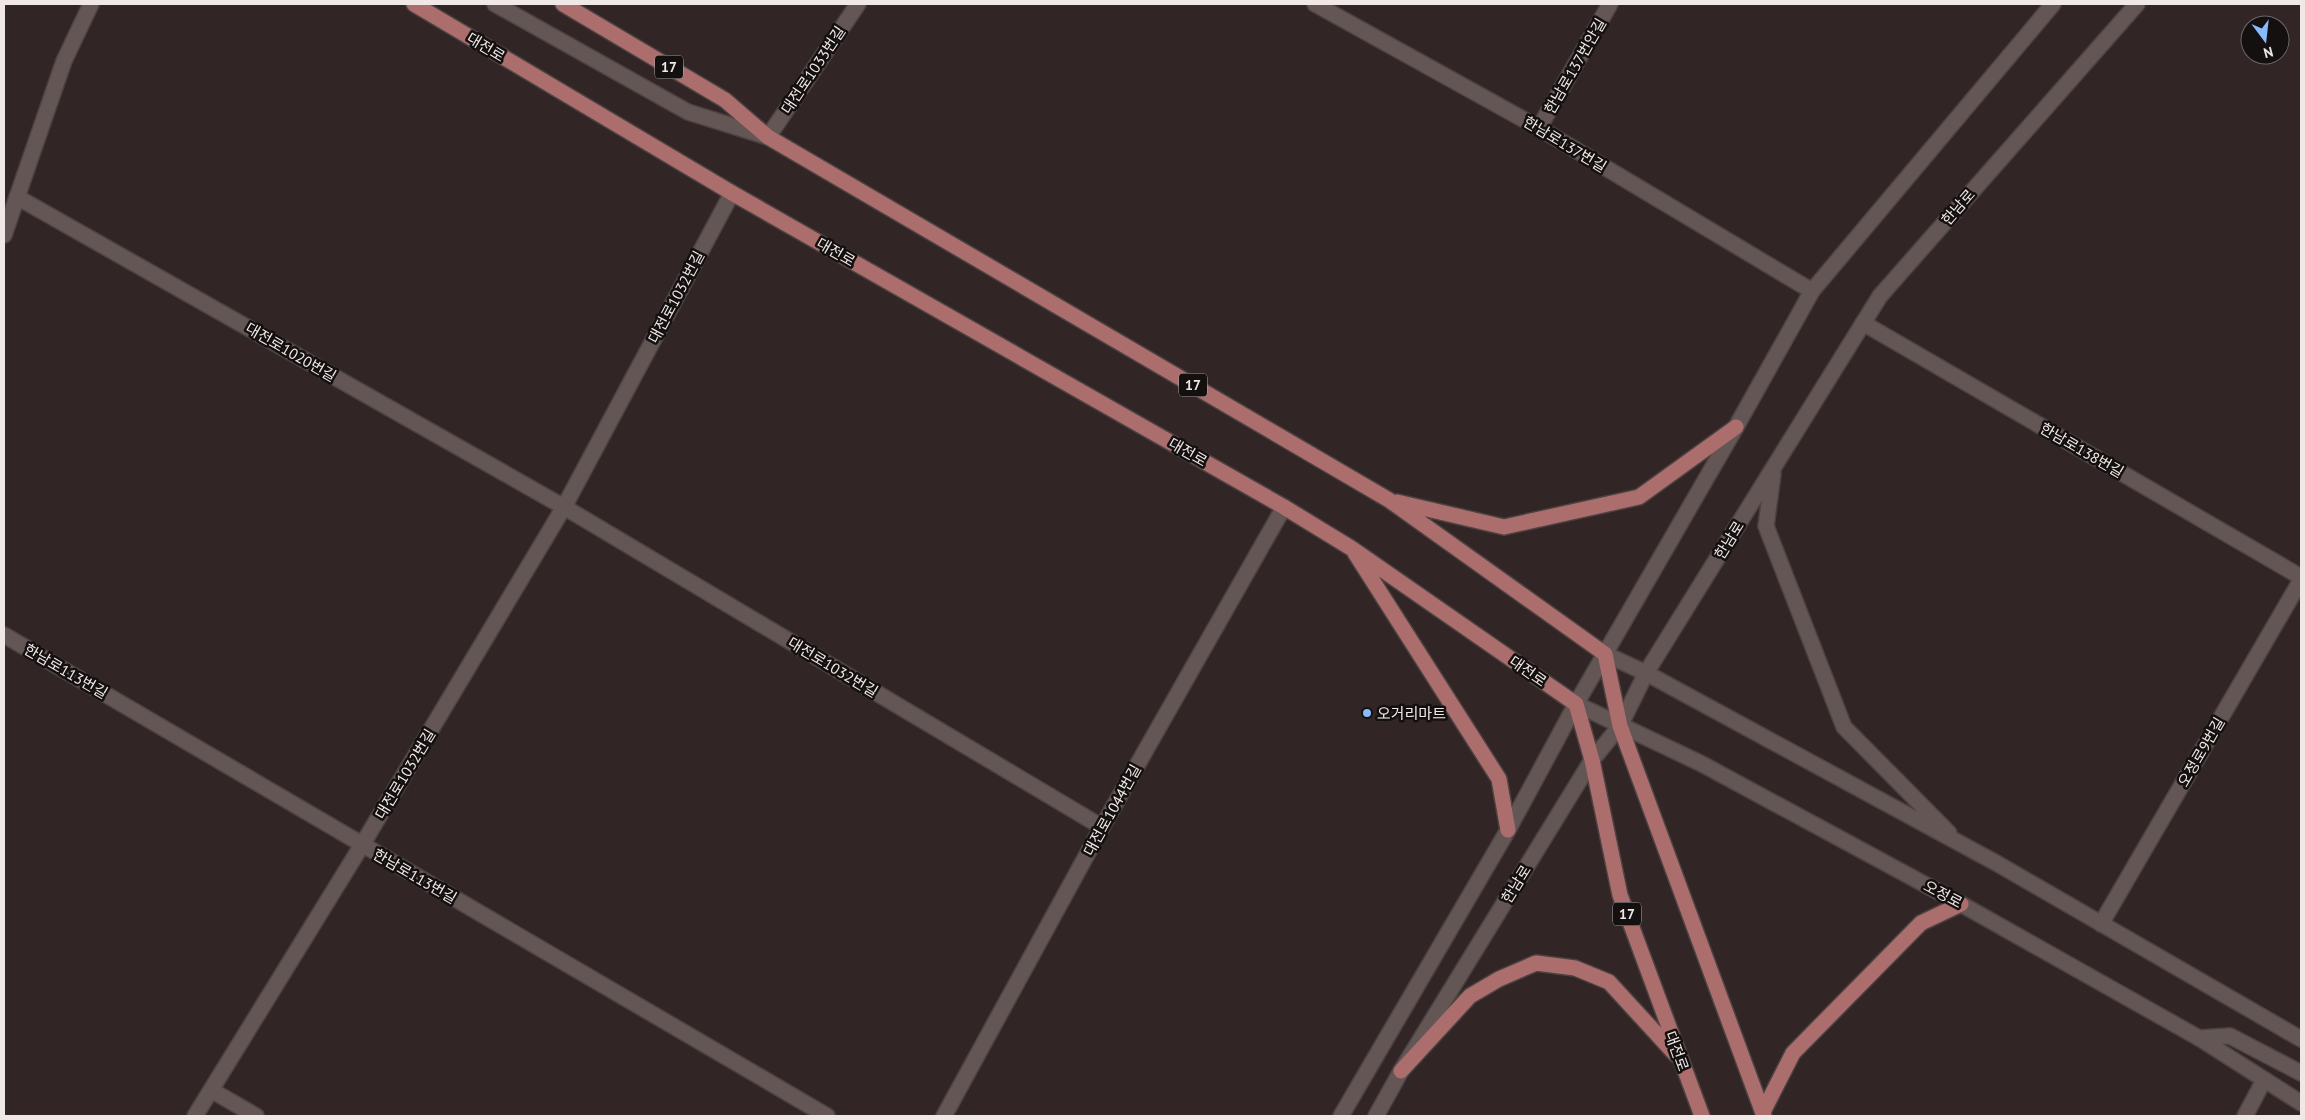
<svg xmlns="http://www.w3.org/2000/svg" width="2305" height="1120" viewBox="0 0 2305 1120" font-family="'PT Sans','Noto Sans KR',sans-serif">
<rect width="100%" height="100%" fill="#312525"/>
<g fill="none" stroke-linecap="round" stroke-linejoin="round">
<defs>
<path id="lane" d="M495,4L688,112L768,137
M2199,1038L2230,1036L2301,1073"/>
<path id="street" d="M1315,4L1539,128L1812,291
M1539,128L1610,4
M768,137L858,4
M17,197L564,507L1102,827
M4,235L64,61L91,4
M1863,323L2301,577
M4,635L827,1116
M2101,924L2301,580
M211,1090L256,1116
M195,1116L362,845L564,507L732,193
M944,1116L1102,827L1284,507
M1341,1116L1508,830L1576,704
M1376,1116L1401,1071L1592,760L1620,726
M2245,1116L2264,1080"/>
<path id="secondary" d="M2053,4L1812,291L1736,427L1576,704L1702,764L1961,904L2199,1038L2301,1103
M1773,474L1766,526L1844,727L1949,833
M1605,654L1646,673L1998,864L2301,1039
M1620,726L1646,673L1880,296L2137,4"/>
<path id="primary" d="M414,4L732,193L1284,507L1351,548L1576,704L1592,760L1620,895L1702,1116
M563,4L725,100L768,137L1389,500L1605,654L1620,726L1764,1116
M1397,502L1504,527L1639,497L1736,427
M1355,553L1499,779L1508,830
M1401,1071L1470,996L1499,979L1536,963L1575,968L1609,982L1676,1055
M1763,1112L1793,1053L1921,923L1961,904"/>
</defs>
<use href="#lane" stroke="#4c4242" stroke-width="18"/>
<use href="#street" stroke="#4c4242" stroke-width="18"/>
<use href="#secondary" stroke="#4c4242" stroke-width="18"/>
<use href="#primary" stroke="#4c4242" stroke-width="18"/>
<use href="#lane" stroke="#635655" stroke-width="15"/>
<use href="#street" stroke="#635655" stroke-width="15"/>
<use href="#secondary" stroke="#635655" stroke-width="15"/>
<use href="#primary" stroke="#ac6e6c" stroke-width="15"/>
</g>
<circle fill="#87bbfb" stroke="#151010" stroke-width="2" cx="1367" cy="713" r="5"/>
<g text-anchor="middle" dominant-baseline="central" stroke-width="5" stroke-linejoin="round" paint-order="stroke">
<g fill="#151010" stroke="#aea7a6" stroke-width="1">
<rect x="655" y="55.5" width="28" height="23" rx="4"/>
<rect x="1179" y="373.5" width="28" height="23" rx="4"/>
<rect x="1613" y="902.5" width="28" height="23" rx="4"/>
</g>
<g font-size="14" font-weight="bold" fill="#efe8e7">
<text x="669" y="67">17</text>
<text x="1193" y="385">17</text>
<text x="1627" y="914">17</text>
</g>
<g font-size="15" fill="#efe8e7" stroke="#151010">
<text transform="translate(486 47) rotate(31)">대전로</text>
<text transform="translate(1575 66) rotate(-60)">한남로137번안길</text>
<text transform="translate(813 70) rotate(-56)">대전로1033번길</text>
<text transform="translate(1565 144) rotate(31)">한남로137번길</text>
<text transform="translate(1958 207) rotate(-49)">한남로</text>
<text transform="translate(836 252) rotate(30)">대전로</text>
<text transform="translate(676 297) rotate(-62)">대전로1032번길</text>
<text transform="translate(291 352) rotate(30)">대전로1020번길</text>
<text transform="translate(2082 450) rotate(30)">한남로138번길</text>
<text transform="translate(1188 452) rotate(30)">대전로</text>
<text transform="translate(1729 540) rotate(-58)">한남로</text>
<text transform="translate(833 667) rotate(31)">대전로1032번길</text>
<text transform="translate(66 671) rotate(30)">한남로113번길</text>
<text transform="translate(1528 671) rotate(35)">대전로</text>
<text transform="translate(2201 752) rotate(-60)">오정로9번길</text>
<text transform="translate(405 774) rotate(-59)">대전로1032번길</text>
<text transform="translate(1112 810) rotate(-61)">대전로1044번길</text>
<text transform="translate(415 876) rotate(30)">한남로113번길</text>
<text transform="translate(1516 884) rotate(-58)">한남로</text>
<text transform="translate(1943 894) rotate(28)">오정로</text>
<text transform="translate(1677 1051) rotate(70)">대전로</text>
</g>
<g font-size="15" fill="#efe8e7" stroke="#151010" text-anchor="start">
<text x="1377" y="713">오거리마트</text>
</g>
</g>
<rect width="2305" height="1120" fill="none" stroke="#efe8e7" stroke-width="10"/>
<g transform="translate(2265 40) rotate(165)"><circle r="24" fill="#151010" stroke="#6c6666"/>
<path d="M0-4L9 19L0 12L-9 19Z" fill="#87bbfb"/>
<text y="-8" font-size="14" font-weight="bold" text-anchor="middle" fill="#efe8e7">N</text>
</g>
</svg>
